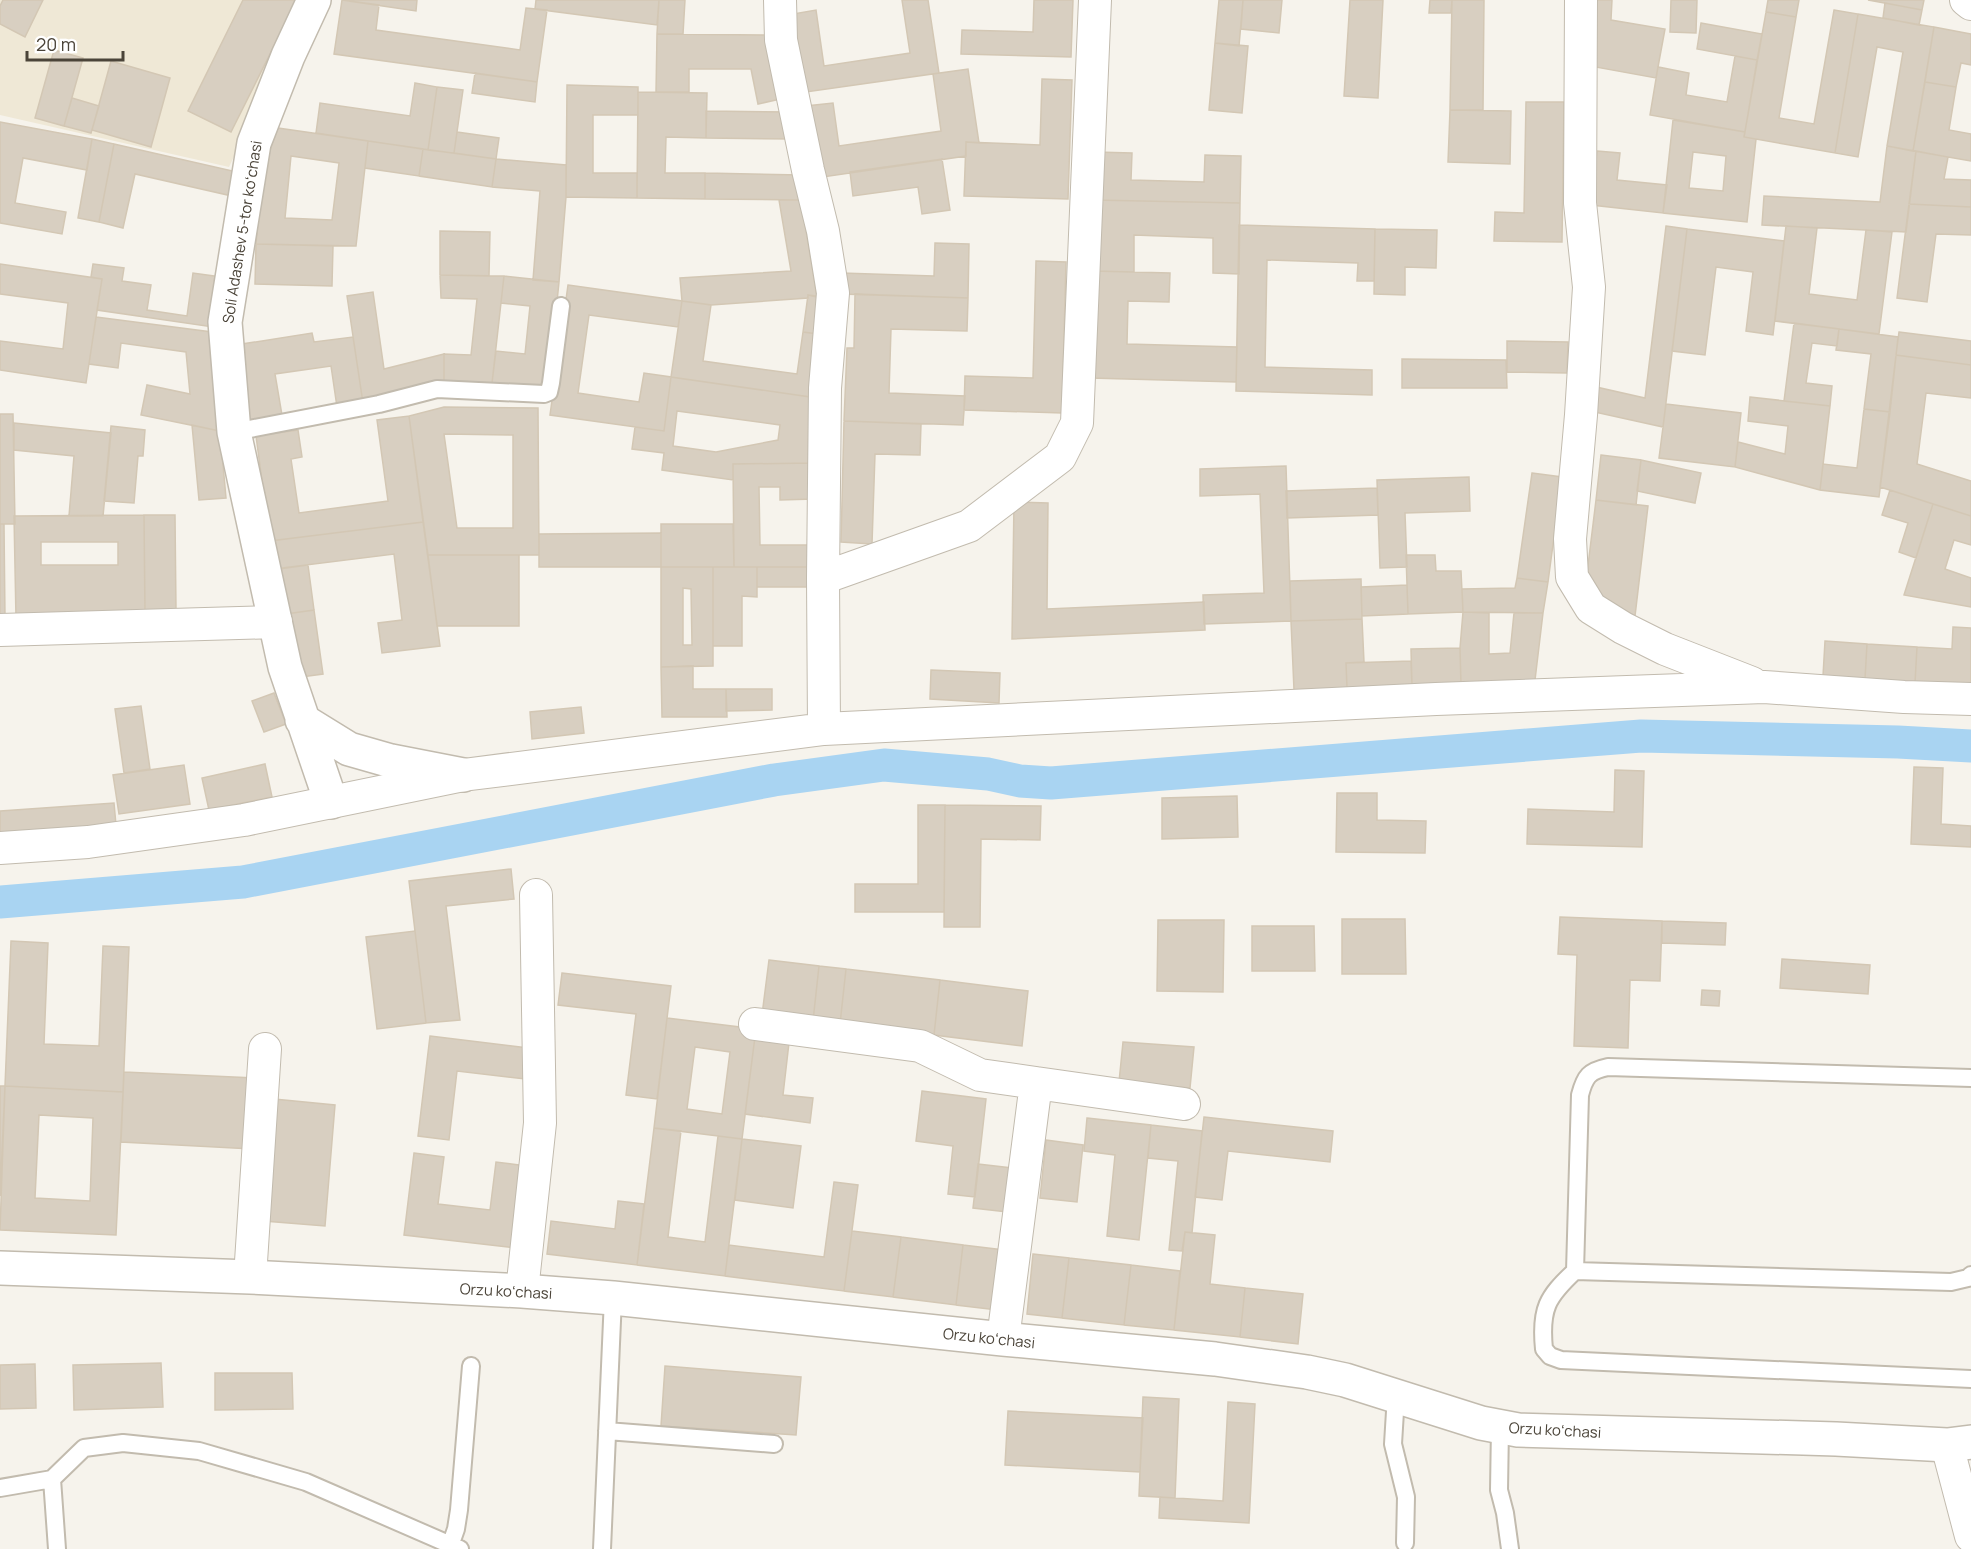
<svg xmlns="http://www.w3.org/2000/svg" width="1971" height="1549" viewBox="0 0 1971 1549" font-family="Manrope,sans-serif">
<rect width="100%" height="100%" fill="#f6f3ec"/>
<path fill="#efe8d6" d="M0,0H308L229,167L0,115Z"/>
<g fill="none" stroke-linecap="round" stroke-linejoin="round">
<path stroke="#a9d4f2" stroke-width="33" d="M0,902L243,882L774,780L884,765L988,774L1020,781L1051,783L1641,736L1898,742L1971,746"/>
</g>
<path fill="#d8cfc1" stroke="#d3c7b4" stroke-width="1.5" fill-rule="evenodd" d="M3,0H43L25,37L0,24V6Z
M243,0H297L231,132L188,111Z
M342,0L379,5L376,30L520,50L526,8L547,10L537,82L334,54Z
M349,0H417L416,11L349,1Z
M536,0H659L657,25L535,9Z
M659,0H685L683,34H657Z
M902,0H928L939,73L799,93L787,15L816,10L824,66L910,53Z
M1034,0H1073L1071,57L961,54L962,30L1033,32Z
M1219,0H1243L1239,46L1215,43Z
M1243,0H1282L1279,33L1241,29Z
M1350,0H1383L1378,98L1344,96Z
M1430,0H1452L1451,13H1429Z
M1452,0H1484L1483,110H1450Z
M1592,0H1612L1611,20L1665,29L1656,78L1590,66Z
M1671,0H1697L1696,33L1670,32Z
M1768,0H1799L1796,17L1766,12Z
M1868,0H1924L1922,10Z
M1885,3L1922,10L1919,25L1883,18Z
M1834,10L1858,14L1835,153L1744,137L1766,12L1796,17L1779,118L1814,124Z
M1858,14L1934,27L1913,151L1887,146L1903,52L1877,47L1858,157L1835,153Z
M1701,23L1762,34L1757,60L1697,49Z
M1934,27L1971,34V65L1961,63L1956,87L1925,82Z
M657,34L771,35L785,98L758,104L751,69H689V92H656Z
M1215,43L1248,46L1242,113L1209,110Z
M54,50L83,58L64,126L35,118Z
M1735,56L1757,60L1745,132L1650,115L1658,67L1689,73L1686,95L1727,102Z
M111,61L170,78L151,147L92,130Z
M968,69L979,143L966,142V156L816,178L806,106L833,103L839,146L941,131L933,74Z
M475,73L537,82L535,102L472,93Z
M1042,79L1072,80L1068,199L964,196L966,142L1040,145Z
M1925,82L1956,87L1949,130L1971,134V161L1913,151Z
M415,83L437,87L428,150L316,133L320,103L410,116Z
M567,85L638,87V115H593V173H637V198L566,197Z
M437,87L463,90L454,153L428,150Z
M638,92L707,93L706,138L666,137L665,173H705V199L637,198Z
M72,98L99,106L91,133L64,126Z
M1526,102H1564L1562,242L1494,241L1495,212L1524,213Z
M1450,110L1511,111L1510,164L1448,162Z
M706,111L794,112V139L706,138Z
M1673,120L1745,132L1744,137L1756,139L1747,222L1663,213ZM1693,152L1726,156L1723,191L1689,188Z
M0,122L92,139L87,170L23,158L15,203L66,212L62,234L0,223Z
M278,128L368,141L356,246L256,244L262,171ZM291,156L339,163L332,220L285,218Z
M457,132L499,138L496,159L454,153Z
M92,139L114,144L99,222L78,218Z
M368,141L423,149L419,176L365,168Z
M114,144L237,172L232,196L135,174L123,228L99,222Z
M1887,146L1916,151L1906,232L1762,225L1764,196L1880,202Z
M423,149L496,159L492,187L419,176Z
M1597,151L1620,153L1617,180L1667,185L1663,213L1591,205Z
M1916,151L1948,157L1944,179L1971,180V207L1909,204Z
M1095,152L1132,153L1131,180L1204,182L1205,155L1241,156L1240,203L1094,200Z
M496,159L566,165V197L559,282L533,280L540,191L492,187Z
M942,159L950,210L922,214L918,187L853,196L850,172Z
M705,173L801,175V200L705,199Z
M779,200H801L817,297L808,295V298L711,305L682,301L680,278L791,271Z
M1094,200L1240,203L1239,274L1213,273V238L1134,235V272L1093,271Z
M1909,204L1971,207V235L1936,234L1927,302L1897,298Z
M1239,225L1375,229L1374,281H1357L1358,263L1267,260L1265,367L1372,370V395L1236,391Z
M1666,226L1687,229L1663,427L1590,411L1596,387L1645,398Z
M1786,226L1817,228L1809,294L1857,300L1866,230L1892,232L1879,334L1775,321Z
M1375,229L1437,230L1436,268L1405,267V295L1374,294Z
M1687,229L1784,241L1773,335L1746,331L1753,272L1716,267L1705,355L1672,351Z
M440,231L490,232L489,276L440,275Z
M935,243L969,244L968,298L841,294L842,273L934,276Z
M256,244L333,246L332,286L255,284Z
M1036,261L1066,262L1062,413L964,410L965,376L1033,378Z
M0,264L102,279L86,383L0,370V341L63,349L68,303L0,294Z
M93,264L124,268L122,281L151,285L147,310L187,316L193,273L221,277L213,327L97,310L102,279L91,277Z
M1093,271L1170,273L1169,302L1128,301L1127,344L1237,347L1236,382L1090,378Z
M440,275L504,276L492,383H444V354L471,355L477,299L441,298Z
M504,276L559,282L548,390L492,383L496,351L525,354L530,306L501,303Z
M568,285L682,301L678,327L589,315L578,393L639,402L644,373L671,377L664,431L550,415Z
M373,292L384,369L444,354V383L363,403L347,296Z
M855,294L968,298L967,331L891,329L889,393L965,396L963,425L844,421L847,348H854Z
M808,295L831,298L826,335L803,332Z
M682,301L711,305L703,361L797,374L803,332L826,335L817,398L671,377Z
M96,317L212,332L220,431L141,415L147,385L190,394L186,352L121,343L118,368L89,364Z
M1794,323L1839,329L1837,346L1812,343L1806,383L1832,386L1830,406L1784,401Z
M1839,329L1898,337L1890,412L1864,409L1871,354L1836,350Z
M1899,332L1971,341V365L1896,355Z
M312,333L314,342L353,337L363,403L337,407L331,366L275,374L282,415L247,420L236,345Z
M1507,341L1568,342L1567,373L1507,372Z
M1896,355L1971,365V398L1926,393L1917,464L1971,481V516L1880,487Z
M1402,359L1506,360L1507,388H1402Z
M671,377L817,398L814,463L733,464V480L662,470L664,453L632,449L635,427L664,431ZM677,411L780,425L778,440L716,452L673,446Z
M1750,397L1830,406L1820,490L1735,467L1738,442L1785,454L1788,426L1748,421Z
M1666,404L1741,413L1735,467L1659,458Z
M444,407L538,408L539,555H428L409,416ZM444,434L513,435V528H457Z
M1864,409L1890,412L1879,497L1820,490L1823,464L1857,468Z
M0,414H13L15,524H0Z
M409,416L423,522L270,541L256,436L298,430L302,457L291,459L299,513L388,501L377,420Z
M844,421L921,424L920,455L875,454L872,544L841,542Z
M14,423L111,433L103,516H69L74,456L14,450Z
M192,425L220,431L226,498L199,500Z
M111,426L145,430L143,456H138L134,503L104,501Z
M1601,455L1641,460L1636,505L1596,500Z
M1641,460L1701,473L1695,503L1637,491Z
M814,463V499L780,500V487H759L760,545H811V567H734L733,464Z
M1286,466L1291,621L1204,624L1203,595L1264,593L1260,494L1200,496V469Z
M1532,473L1562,477L1548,582L1517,578Z
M1469,477L1470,511L1405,513L1407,567L1380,568L1377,480Z
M1377,488L1378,515L1287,518L1286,491Z
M1890,490L1933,504L1916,558L1899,552L1908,523L1882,515Z
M1596,500L1648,506L1635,616L1585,590Z
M1014,502L1048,503L1047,609L1204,602L1205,630L1012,639Z
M1933,504L1971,516V545L1954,540L1945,569L1971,578V607L1904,595Z
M144,515L145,617L16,618L14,516ZM41,542H118V565H41Z
M144,515H175L176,610H145Z
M423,522L440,646L382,653L378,623L402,620L394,554L274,569L270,541Z
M0,524H4L5,618H0Z
M661,524H733L734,567H661Z
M661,533V567H539V534Z
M428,555H519V626H437Z
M1406,555H1435L1436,571H1461L1463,612L1408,614Z
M308,565L314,610L286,614L279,569Z
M661,567H713V666L661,667ZM683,588L691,589L692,645H683Z
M713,567H757V597L742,596V646H713Z
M757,567H811V587H757Z
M1517,578L1548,582L1543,613L1463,612L1462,589L1515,588Z
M1361,579L1362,619L1291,621L1290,581Z
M1407,585L1408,614L1362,616L1361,587Z
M314,610L323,674L294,678L286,614Z
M1463,612L1489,613V654L1510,653L1514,613H1543L1535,680L1461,685L1460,648Z
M1362,619L1364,662L1346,663L1347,688L1294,690L1291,621Z
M1953,627L1971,628V686L1915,683L1917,647L1952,649Z
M1825,641L1867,644L1865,679L1823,676Z
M1867,644L1917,647L1915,683L1865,679Z
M1460,648L1461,685L1412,686L1411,649Z
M1411,661L1412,686L1347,688L1346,663Z
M693,666V689H726L727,717H662L661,667Z
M931,670L1000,673L999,703L930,699Z
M726,689H772V710L726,711Z
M274,693L286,724L264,732L252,701Z
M141,706L150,769L124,773L115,709Z
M581,707L584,733L532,739L530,712Z
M265,764L272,797L209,810L202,778Z
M184,765L190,804L119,814L113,775Z
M1914,767L1943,768L1941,824L1971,826V847L1911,844Z
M1615,770L1644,771L1642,847L1527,844L1528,809L1614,812Z
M1337,793H1377V820L1426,821L1425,853L1336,852Z
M1237,796L1238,837L1162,839V798Z
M114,803L116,825L0,833V811Z
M918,805H945L944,912H855V884H918Z
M945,805L1041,806L1040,840L981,839L980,927H944Z
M511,869L514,899L446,906L460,1020L426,1023L409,881Z
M1560,917L1662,921L1660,981L1630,980L1628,1048L1574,1046L1577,955L1558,954Z
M1342,919H1405L1406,974H1342Z
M1158,920H1224L1223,992L1157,991Z
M1662,921L1726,923L1725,945L1662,943Z
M1252,926H1314L1315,971H1252Z
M415,931L426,1023L377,1029L366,937Z
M11,941L48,943L44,1044L99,1046L103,946L129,947L123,1092L5,1086Z
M1782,959L1870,965L1868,994L1780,988Z
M769,960L819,966L813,1021L762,1015Z
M819,966L846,969L840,1024L813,1021Z
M846,969L940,980L934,1035L840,1024Z
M562,973L671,986L657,1099L626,1095L636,1014L558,1005Z
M940,980L1028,991L1022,1046L934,1035Z
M1702,990L1720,991L1719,1006L1701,1005Z
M667,1018L756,1029L742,1139L654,1128ZM695,1047L730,1052L722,1114L687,1109Z
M756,1029L790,1034L783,1095L813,1098L810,1123L745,1114Z
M430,1036L528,1048L525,1079L457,1071L449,1140L418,1136Z
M1123,1042L1194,1047L1190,1088L1119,1082Z
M124,1072L255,1078L252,1149L121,1142Z
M0,1086H5L0,1196Z
M5,1086L123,1092L116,1235L0,1230ZM39,1115L93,1118L90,1201L35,1198Z
M922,1091L986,1099L975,1197L948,1194L953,1146L916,1141Z
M274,1099L335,1105L325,1226L264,1221Z
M1204,1117L1333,1131L1330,1162L1228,1151L1222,1200L1195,1197Z
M1087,1118L1151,1125L1139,1240L1107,1236L1115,1155L1084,1151Z
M1151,1125L1202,1131L1192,1233L1185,1232L1182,1251L1169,1250L1178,1161L1148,1158Z
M654,1128L681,1131L668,1237L705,1242L718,1136L742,1139L725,1276L637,1265Z
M742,1139L801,1146L793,1208L735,1200Z
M1046,1140L1083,1145L1077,1202L1040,1198Z
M414,1153L444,1157L438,1204L490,1210L496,1162L526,1166L516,1248L404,1235Z
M978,1164L1012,1168L1007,1212L973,1208Z
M834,1182L858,1185L844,1291L725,1276L729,1245L824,1257Z
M618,1201L644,1204L637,1265L547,1254L551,1221L615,1229Z
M852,1231L901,1237L893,1297L844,1291Z
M1185,1232L1215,1235L1210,1284L1245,1288L1240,1337L1174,1330Z
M901,1237L963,1245L956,1305L893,1297Z
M963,1245L1004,1250L997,1310L956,1305Z
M1033,1254L1069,1258L1062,1318L1027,1314Z
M1069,1258L1131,1265L1124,1325L1062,1318Z
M1131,1265L1180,1271L1174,1330L1124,1325Z
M1245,1288L1303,1294L1298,1344L1240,1337Z
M161,1363L163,1407L74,1410L73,1365Z
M35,1364L36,1408L0,1409V1365Z
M665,1366L801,1377L796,1435L661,1426Z
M215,1373H292L293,1409L215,1410Z
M1143,1397L1179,1399L1175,1498L1139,1496Z
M1228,1402L1255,1404L1249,1523L1159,1518L1160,1497L1223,1501Z
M1008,1411L1143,1418L1140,1472L1005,1465Z"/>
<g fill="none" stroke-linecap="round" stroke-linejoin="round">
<defs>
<path id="service" d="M234,432L379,404L437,389L544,394L549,392L551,383L561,306
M1971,1078L1608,1067C1589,1071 1585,1076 1580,1095L1575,1271L1951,1282L1968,1278L1971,1275
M1575,1271C1547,1297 1540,1309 1544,1349L1550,1356L1561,1360L1971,1379
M1396,1395L1393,1444L1406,1497L1405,1543
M1500,1427L1499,1490L1505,1513L1510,1549
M607,1431L774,1444
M52,1479L57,1549
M0,1488L52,1479L84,1448L123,1443L199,1451L306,1482L460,1549
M449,1549L456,1529L459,1510L471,1366
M602,1549L613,1298"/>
<path id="minor" d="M780,0L781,40L808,170L823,231L833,293L825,388L823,578L824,729
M1581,0L1580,203L1589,287L1581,415L1570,539L1572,577L1591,608L1623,628L1665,649L1752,683
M1966,0L1971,4
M823,578L969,526L1060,457L1077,423L1095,0
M0,630L276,622
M0,848L88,842L244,820L463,775L824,729L1436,699L1764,687L1904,697L1971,699
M755,1024L920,1046L980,1075L1036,1083L1003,1339
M1036,1083L1184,1104
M250,1277L265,1049
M522,1291L540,1123L536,895
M1947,1445L1971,1536"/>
<path id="tertiary" d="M314,0L288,56L254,143L225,322L234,432L285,667L331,802
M302,720L349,749L391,761L463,775
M0,1268L250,1277L522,1291L613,1298L1003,1339L1215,1359L1307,1372L1345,1380L1481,1423L1518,1430L1836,1439L1947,1445L1971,1442"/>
</defs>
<use href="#service" stroke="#c2bbae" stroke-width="20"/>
<use href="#minor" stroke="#c2bbae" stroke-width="34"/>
<use href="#tertiary" stroke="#c2bbae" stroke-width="36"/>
<use href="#service" stroke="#fff" stroke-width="16"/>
<use href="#minor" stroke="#fff" stroke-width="32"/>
<use href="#tertiary" stroke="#fff" stroke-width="33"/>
</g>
<g text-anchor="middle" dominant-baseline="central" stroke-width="4.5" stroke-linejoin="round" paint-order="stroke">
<g font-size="15" fill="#4b4439" stroke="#fff">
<text transform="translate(242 232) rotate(-81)">Soli Adashev 5-tor koʻchasi</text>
<text transform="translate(506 1291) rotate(3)">Orzu koʻchasi</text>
<text transform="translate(989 1338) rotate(6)">Orzu koʻchasi</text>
<text transform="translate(1555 1430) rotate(3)">Orzu koʻchasi</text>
</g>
</g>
<path d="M27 51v9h96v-9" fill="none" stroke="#4b4439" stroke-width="3"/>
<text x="36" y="51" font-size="18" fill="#4b4439" stroke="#ffffff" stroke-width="4.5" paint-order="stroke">20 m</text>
</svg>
